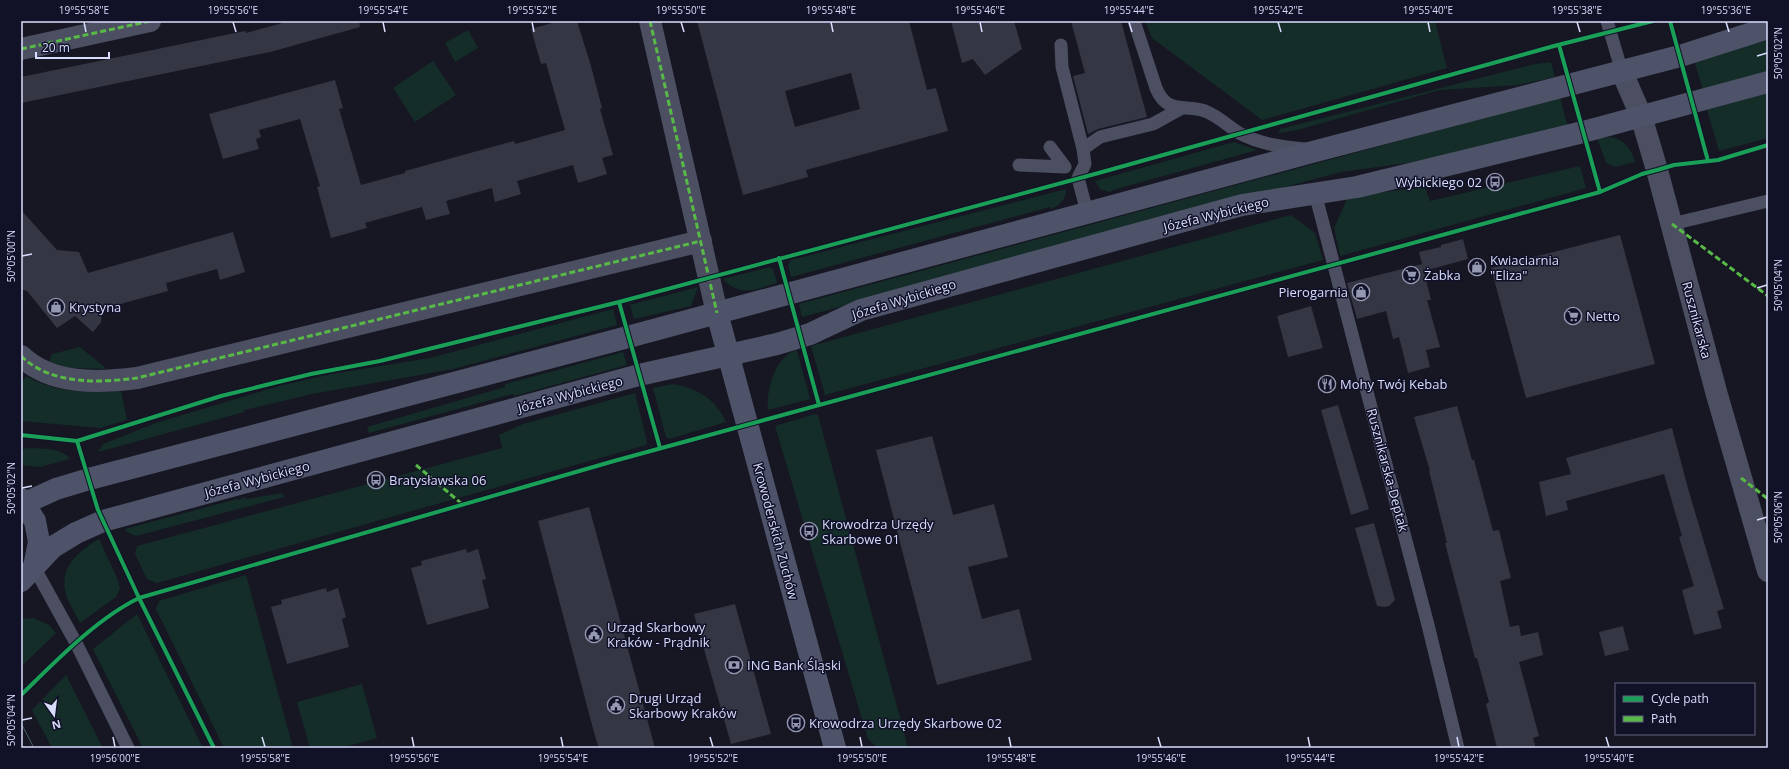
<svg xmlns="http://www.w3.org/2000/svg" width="1789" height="769" viewBox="0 0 1789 769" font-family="'Open Sans',sans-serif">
<rect width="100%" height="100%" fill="#161723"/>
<path fill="#142d29" d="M1145,21H1435L1447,68L1262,120L1152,38Z
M468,30L478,48L455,62L445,43Z
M1768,40V72L1703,90L1694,60Z
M433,61L456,95L415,122L393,88Z
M1551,62L1555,77L1518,85L1440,90L1297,130L1278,133L1280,129L1535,64Z
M1768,93V138L1719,151L1707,110Z
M1560,97L1568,128L1436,159L1341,172L802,317L799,304Z
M1610,137C1624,139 1632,149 1635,162L1615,167L1606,163L1597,138Z
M1234,142L1257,150L1113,190L1110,192L1100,189L1095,181Z
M1580,166L1586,188L1340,256L1334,228L1347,199L1367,194L1425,187L1430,201Z
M1066,189C1066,200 1060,205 1051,209L1050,207L791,277L788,265L791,260Z
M1291,215L1315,233L1323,260L825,395L811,346Z
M770,267L773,269L777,283C755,289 741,298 723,279Z
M698,287L691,306L634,319L630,305Z
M613,309L617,325L453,369L312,394L244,410V412L98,452L103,444L156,423L279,386L332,374L430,358Z
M80,347L107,369L72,368L49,362L52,354Z
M797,350L810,399L768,410C766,390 775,356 797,350Z
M623,352L627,365L514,396L513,394L369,433L367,427L505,387V384Z
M26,376C54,393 90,393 121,391L127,420L100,428L21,421V384Z
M673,384C697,388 716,399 726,422L669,439L666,437L653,388Z
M635,393L647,442L646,445L157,583L147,579L135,554L137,546L502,448L499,435L523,424Z
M815,414L818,415L906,740L907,748H878L868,739L775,426Z
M27,448C41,449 61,447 70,459L40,467L21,465V450Z
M283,493L284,497L136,536L127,532L125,529L237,499L239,500L245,497L246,499Z
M99,539L118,580L120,589L116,597L80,623C76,614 70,606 67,597C57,569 77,552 99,539Z
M246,575L293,748H224L156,609L159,601Z
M137,614L203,748H143L93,649Z
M33,618L49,625L56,633L21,667V619Z
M66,675L103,748H52L32,710Z
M362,684L377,738L341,748H310L297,702Z"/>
<path fill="#343644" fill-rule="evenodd" d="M290,21H359L360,27L270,52L21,103V77L245,31L246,33Z
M559,21H577L591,66L602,108L600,109L613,155L602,158L607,174L578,183L573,165L517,181L521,194L495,202L492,188L446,201L450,214L426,220L422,207L365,223L367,228L331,238L317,187L320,186L300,119L259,130L261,137L256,139L259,149L223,159L209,114L335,80L343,108L339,109L361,185L405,173V171L514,141L515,144L565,130L546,63L541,64L531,29Z
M697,21H909L927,90L936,88L948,131L806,170L808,177L743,195ZM851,73L860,109L795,127L785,91Z
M951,21H1014L1022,49L985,75L973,59L962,63Z
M1071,21H1121L1147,117L1098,129L1088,134L1073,76L1085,73Z
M21,210L57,250L79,252L88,273L233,232L245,272L220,280L217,269L166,283L168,291L102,309L101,322L93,332L75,316L57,328L27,291L21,289Z
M1620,235L1655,364L1526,398L1491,268Z
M1463,239L1468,259L1424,271L1419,252L1441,247V245Z
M1422,264L1431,300H1427L1440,347L1426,350L1430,367L1408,373L1399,337L1393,339L1386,311L1357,319L1347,283Z
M1311,306L1323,348L1288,357L1277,316Z
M1338,405L1369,509L1351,515L1321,410Z
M1457,406L1472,460H1474L1493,531L1499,530L1511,578L1500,581L1510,627L1519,625L1521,636L1538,632L1543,655L1519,662L1539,736L1533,738L1536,748H1497L1486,704L1489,702L1477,658H1475L1445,543H1447L1429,471H1430L1414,417Z
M1672,428L1689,492L1724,609L1717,611L1722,628L1694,635L1682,590L1694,586L1679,537L1682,536L1664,474L1566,501L1568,510L1546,516L1539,482L1571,474L1566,458Z
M932,436L953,515L994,504L1008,557L968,567L982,619L1019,609L1032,660L937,685L876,450Z
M589,507L626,642L655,748H599L595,736L538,521Z
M1374,523L1395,600L1389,606L1385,607L1377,606L1355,528Z
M466,549L467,553L478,549L486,579L482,580L489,608L427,625L411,568L422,565L421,561Z
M326,588L327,592L338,588L346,617L342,619L349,647L287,664L271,607L282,604L281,600Z
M735,604L771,734L731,744L694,614Z
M1623,626L1629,650L1605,656L1599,632Z"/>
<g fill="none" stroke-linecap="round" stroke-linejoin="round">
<path stroke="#4c4f62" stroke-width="13" d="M1134,21L1156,88C1167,115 1185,104 1205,111C1218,116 1228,126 1239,133C1260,144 1282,147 1305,149
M1607,21L1622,72
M1061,45L1062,67L1083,149L1085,164L1078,178L1087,212
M1050,147L1065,167
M1083,149L1100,137L1153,124L1180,109
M1019,165L1065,167
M1315,193L1428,625L1458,748
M1672,224L1768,201
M34,567L76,643L128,748"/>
<path stroke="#4c4f62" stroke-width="22" d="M650,21L717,313
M21,49L150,21
M1622,72L1641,116L1657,170L1717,395L1768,571
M21,356C51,385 99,383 137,378L701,241"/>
<path stroke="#4f5369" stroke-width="22" d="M717,313L835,748
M21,499L35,521L39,542L34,567
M21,505L56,489L89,479L628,337L1316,151L1680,56L1768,28
M21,581L53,547L76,533L103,521L639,375L777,344L810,334L861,310L1242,205L1357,187L1583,132L1768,82"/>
<path stroke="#425c64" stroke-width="1" d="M21,723L34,748"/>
<path stroke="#58b947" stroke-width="3" stroke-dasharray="6 3" stroke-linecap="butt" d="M650,21L717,313
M21,49L150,21
M1672,224L1768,296
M21,356C51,385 99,383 137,378L701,241
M416,465L462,504
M1741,478L1768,499"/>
<defs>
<path id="cycleway" d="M1670,21L1708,161
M1559,45L1600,192
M779,258L819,405
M619,302L660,448
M21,435L77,441L221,396L311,374L380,361L619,302L1095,174L1554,46L1653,21
M77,441L98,510L139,598L214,748
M21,695C55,662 96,619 139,598L614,461L1600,192L1642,174L1657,170L1674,165L1718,160L1768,145"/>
</defs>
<use href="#cycleway" stroke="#111228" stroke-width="6"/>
<use href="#cycleway" stroke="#1a9f57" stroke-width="4"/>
</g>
<path fill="none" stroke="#d9ddfd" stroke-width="1.5" d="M84,22L86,32M233,22L236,32M383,22L385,32M532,22L534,32M681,22L684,32M831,22L833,32M980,22L982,32M1129,22L1132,32M1278,22L1281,32M1428,22L1430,32M1577,22L1580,32M1726,22L1729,32M1757,56L1767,53M22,256L32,254M1757,288L1767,285M22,488L32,486M1757,520L1767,517M22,720L32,718M113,737L115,747M262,737L265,747M412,737L414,747M561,737L563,747M710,737L713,747M860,737L862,747M1009,737L1011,747M1158,737L1161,747M1308,737L1310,747M1457,737L1459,747M1606,737L1609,747"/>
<defs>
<symbol id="bus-ring" viewBox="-11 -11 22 22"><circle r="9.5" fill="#111228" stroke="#9598b1" stroke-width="1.5"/><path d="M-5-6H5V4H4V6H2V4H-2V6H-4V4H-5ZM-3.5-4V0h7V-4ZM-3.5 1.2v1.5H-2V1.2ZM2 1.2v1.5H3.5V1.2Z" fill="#9598b1"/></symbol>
<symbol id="shop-ring" viewBox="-11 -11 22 22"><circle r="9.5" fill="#111228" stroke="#9598b1" stroke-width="1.5"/><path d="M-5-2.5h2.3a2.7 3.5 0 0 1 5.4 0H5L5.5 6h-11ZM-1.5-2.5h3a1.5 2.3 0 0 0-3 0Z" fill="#9598b1"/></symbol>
<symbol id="supermarket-ring" viewBox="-11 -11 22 22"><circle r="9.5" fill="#111228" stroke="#9598b1" stroke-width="1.5"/><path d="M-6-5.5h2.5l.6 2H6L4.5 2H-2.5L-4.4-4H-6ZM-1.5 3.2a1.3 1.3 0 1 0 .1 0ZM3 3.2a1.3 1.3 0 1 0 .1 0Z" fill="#9598b1"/></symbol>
<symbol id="restaurant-ring" viewBox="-11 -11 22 22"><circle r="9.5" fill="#111228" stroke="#9598b1" stroke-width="1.5"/><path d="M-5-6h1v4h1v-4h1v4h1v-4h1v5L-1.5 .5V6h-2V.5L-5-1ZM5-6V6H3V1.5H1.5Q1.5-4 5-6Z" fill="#9598b1"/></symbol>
<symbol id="civic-ring" viewBox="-11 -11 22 22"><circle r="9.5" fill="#111228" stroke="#9598b1" stroke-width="1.5"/><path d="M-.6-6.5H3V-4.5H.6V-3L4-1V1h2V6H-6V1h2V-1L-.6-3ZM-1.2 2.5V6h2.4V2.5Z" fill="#9598b1"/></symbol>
<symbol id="bank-ring" viewBox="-11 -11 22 22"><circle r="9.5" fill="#111228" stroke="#9598b1" stroke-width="1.5"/><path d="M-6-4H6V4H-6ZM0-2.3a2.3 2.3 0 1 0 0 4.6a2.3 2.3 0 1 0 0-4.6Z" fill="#9598b1"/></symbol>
</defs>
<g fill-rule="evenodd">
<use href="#bus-ring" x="1485" y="172" width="20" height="20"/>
<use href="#shop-ring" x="1467" y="257" width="20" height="20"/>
<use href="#supermarket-ring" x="1401" y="265" width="20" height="20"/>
<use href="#shop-ring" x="1351" y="282" width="20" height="20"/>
<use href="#shop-ring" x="46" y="297" width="20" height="20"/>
<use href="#supermarket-ring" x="1563" y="306" width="20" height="20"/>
<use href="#restaurant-ring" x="1317" y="374" width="20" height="20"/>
<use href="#bus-ring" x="366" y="470" width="20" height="20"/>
<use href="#bus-ring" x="799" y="521" width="20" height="20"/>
<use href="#civic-ring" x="584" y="624" width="20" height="20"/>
<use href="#bank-ring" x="724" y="655" width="20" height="20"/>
<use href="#civic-ring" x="606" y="695" width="20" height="20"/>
<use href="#bus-ring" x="786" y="713" width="20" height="20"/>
</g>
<g text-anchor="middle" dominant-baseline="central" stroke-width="3" stroke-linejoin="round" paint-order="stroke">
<g font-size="13" fill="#d9ddfd" stroke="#111228" text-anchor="start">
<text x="1482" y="182" text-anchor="end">Wybickiego 02</text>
<text x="1490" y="260">Kwiaciarnia<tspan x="1490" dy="15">"Eliza"</tspan></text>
<text x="1424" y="275">Żabka</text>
<text x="1348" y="292" text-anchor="end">Pierogarnia</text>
<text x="69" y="307">Krystyna</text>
<text x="1586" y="316">Netto</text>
<text x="1340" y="384">Mohy Twój Kebab</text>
<text x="389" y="480">Bratysławska 06</text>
<text x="822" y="524">Krowodrza Urzędy<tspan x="822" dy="15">Skarbowe 01</tspan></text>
<text x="607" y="627">Urząd Skarbowy<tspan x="607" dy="15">Kraków - Prądnik</tspan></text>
<text x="747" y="665">ING Bank Śląski</text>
<text x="629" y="698">Drugi Urząd<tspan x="629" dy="15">Skarbowy Kraków</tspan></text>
<text x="809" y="723">Krowodrza Urzędy Skarbowe 02</text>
</g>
<g font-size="13" fill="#d9ddfd" stroke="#111228">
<text transform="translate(1216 214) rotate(-14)">Józefa Wybickiego</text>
<text transform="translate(904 299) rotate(-17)">Józefa Wybickiego</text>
<text transform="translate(1697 320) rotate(75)">Rusznikarska</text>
<text transform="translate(570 394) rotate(-15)">Józefa Wybickiego</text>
<text transform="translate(1388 470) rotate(75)">Rusznikarska-Deptak</text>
<text transform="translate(257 479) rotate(-15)">Józefa Wybickiego</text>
<text transform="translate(776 531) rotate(75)">Krowoderskich Zuchów</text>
</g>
</g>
<rect width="1789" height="769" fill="none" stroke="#111228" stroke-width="44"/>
<rect x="1615" y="683" width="140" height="52" fill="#111228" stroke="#61637d"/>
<rect x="1623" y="696" width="20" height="6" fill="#1a9f57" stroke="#61637d"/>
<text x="1651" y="703" font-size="12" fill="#d9ddfd">Cycle path</text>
<rect x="1623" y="716" width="20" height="6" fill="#58b947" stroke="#61637d"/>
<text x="1651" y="723" font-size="12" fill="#d9ddfd">Path</text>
<g transform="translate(54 715) rotate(166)" stroke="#111228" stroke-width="3" paint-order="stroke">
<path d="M0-3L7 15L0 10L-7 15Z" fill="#d9ddfd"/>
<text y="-6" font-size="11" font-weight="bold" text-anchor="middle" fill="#d9ddfd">N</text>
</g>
<path d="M36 52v6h73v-6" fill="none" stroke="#d9ddfd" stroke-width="2"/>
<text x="42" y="52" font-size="12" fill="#d9ddfd" stroke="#111228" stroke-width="3" paint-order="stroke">20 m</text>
<rect x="22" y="22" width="1745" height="725" fill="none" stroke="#d9ddfd" stroke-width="1.5"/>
<g font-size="10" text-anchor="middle" fill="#d9ddfd">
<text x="84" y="14">19°55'58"E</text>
<text x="233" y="14">19°55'56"E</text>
<text x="383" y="14">19°55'54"E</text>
<text x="532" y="14">19°55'52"E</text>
<text x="681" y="14">19°55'50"E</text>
<text x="831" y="14">19°55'48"E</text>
<text x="980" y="14">19°55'46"E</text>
<text x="1129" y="14">19°55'44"E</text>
<text x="1278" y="14">19°55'42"E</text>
<text x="1428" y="14">19°55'40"E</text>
<text x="1577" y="14">19°55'38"E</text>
<text x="1726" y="14">19°55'36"E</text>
<text transform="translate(1778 53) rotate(-90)" y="4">50°05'02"N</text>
<text transform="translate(11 256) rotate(-90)" y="4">50°05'00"N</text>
<text transform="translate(1778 285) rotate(-90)" y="4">50°05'04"N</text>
<text transform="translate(11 488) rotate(-90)" y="4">50°05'02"N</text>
<text transform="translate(1778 517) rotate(-90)" y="4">50°05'06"N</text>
<text transform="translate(11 720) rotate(-90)" y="4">50°05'04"N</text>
<text x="115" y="762">19°56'00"E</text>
<text x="265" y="762">19°55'58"E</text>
<text x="414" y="762">19°55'56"E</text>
<text x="563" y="762">19°55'54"E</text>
<text x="713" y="762">19°55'52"E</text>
<text x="862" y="762">19°55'50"E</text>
<text x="1011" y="762">19°55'48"E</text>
<text x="1161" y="762">19°55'46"E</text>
<text x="1310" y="762">19°55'44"E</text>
<text x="1459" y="762">19°55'42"E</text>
<text x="1609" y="762">19°55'40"E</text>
</g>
</svg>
